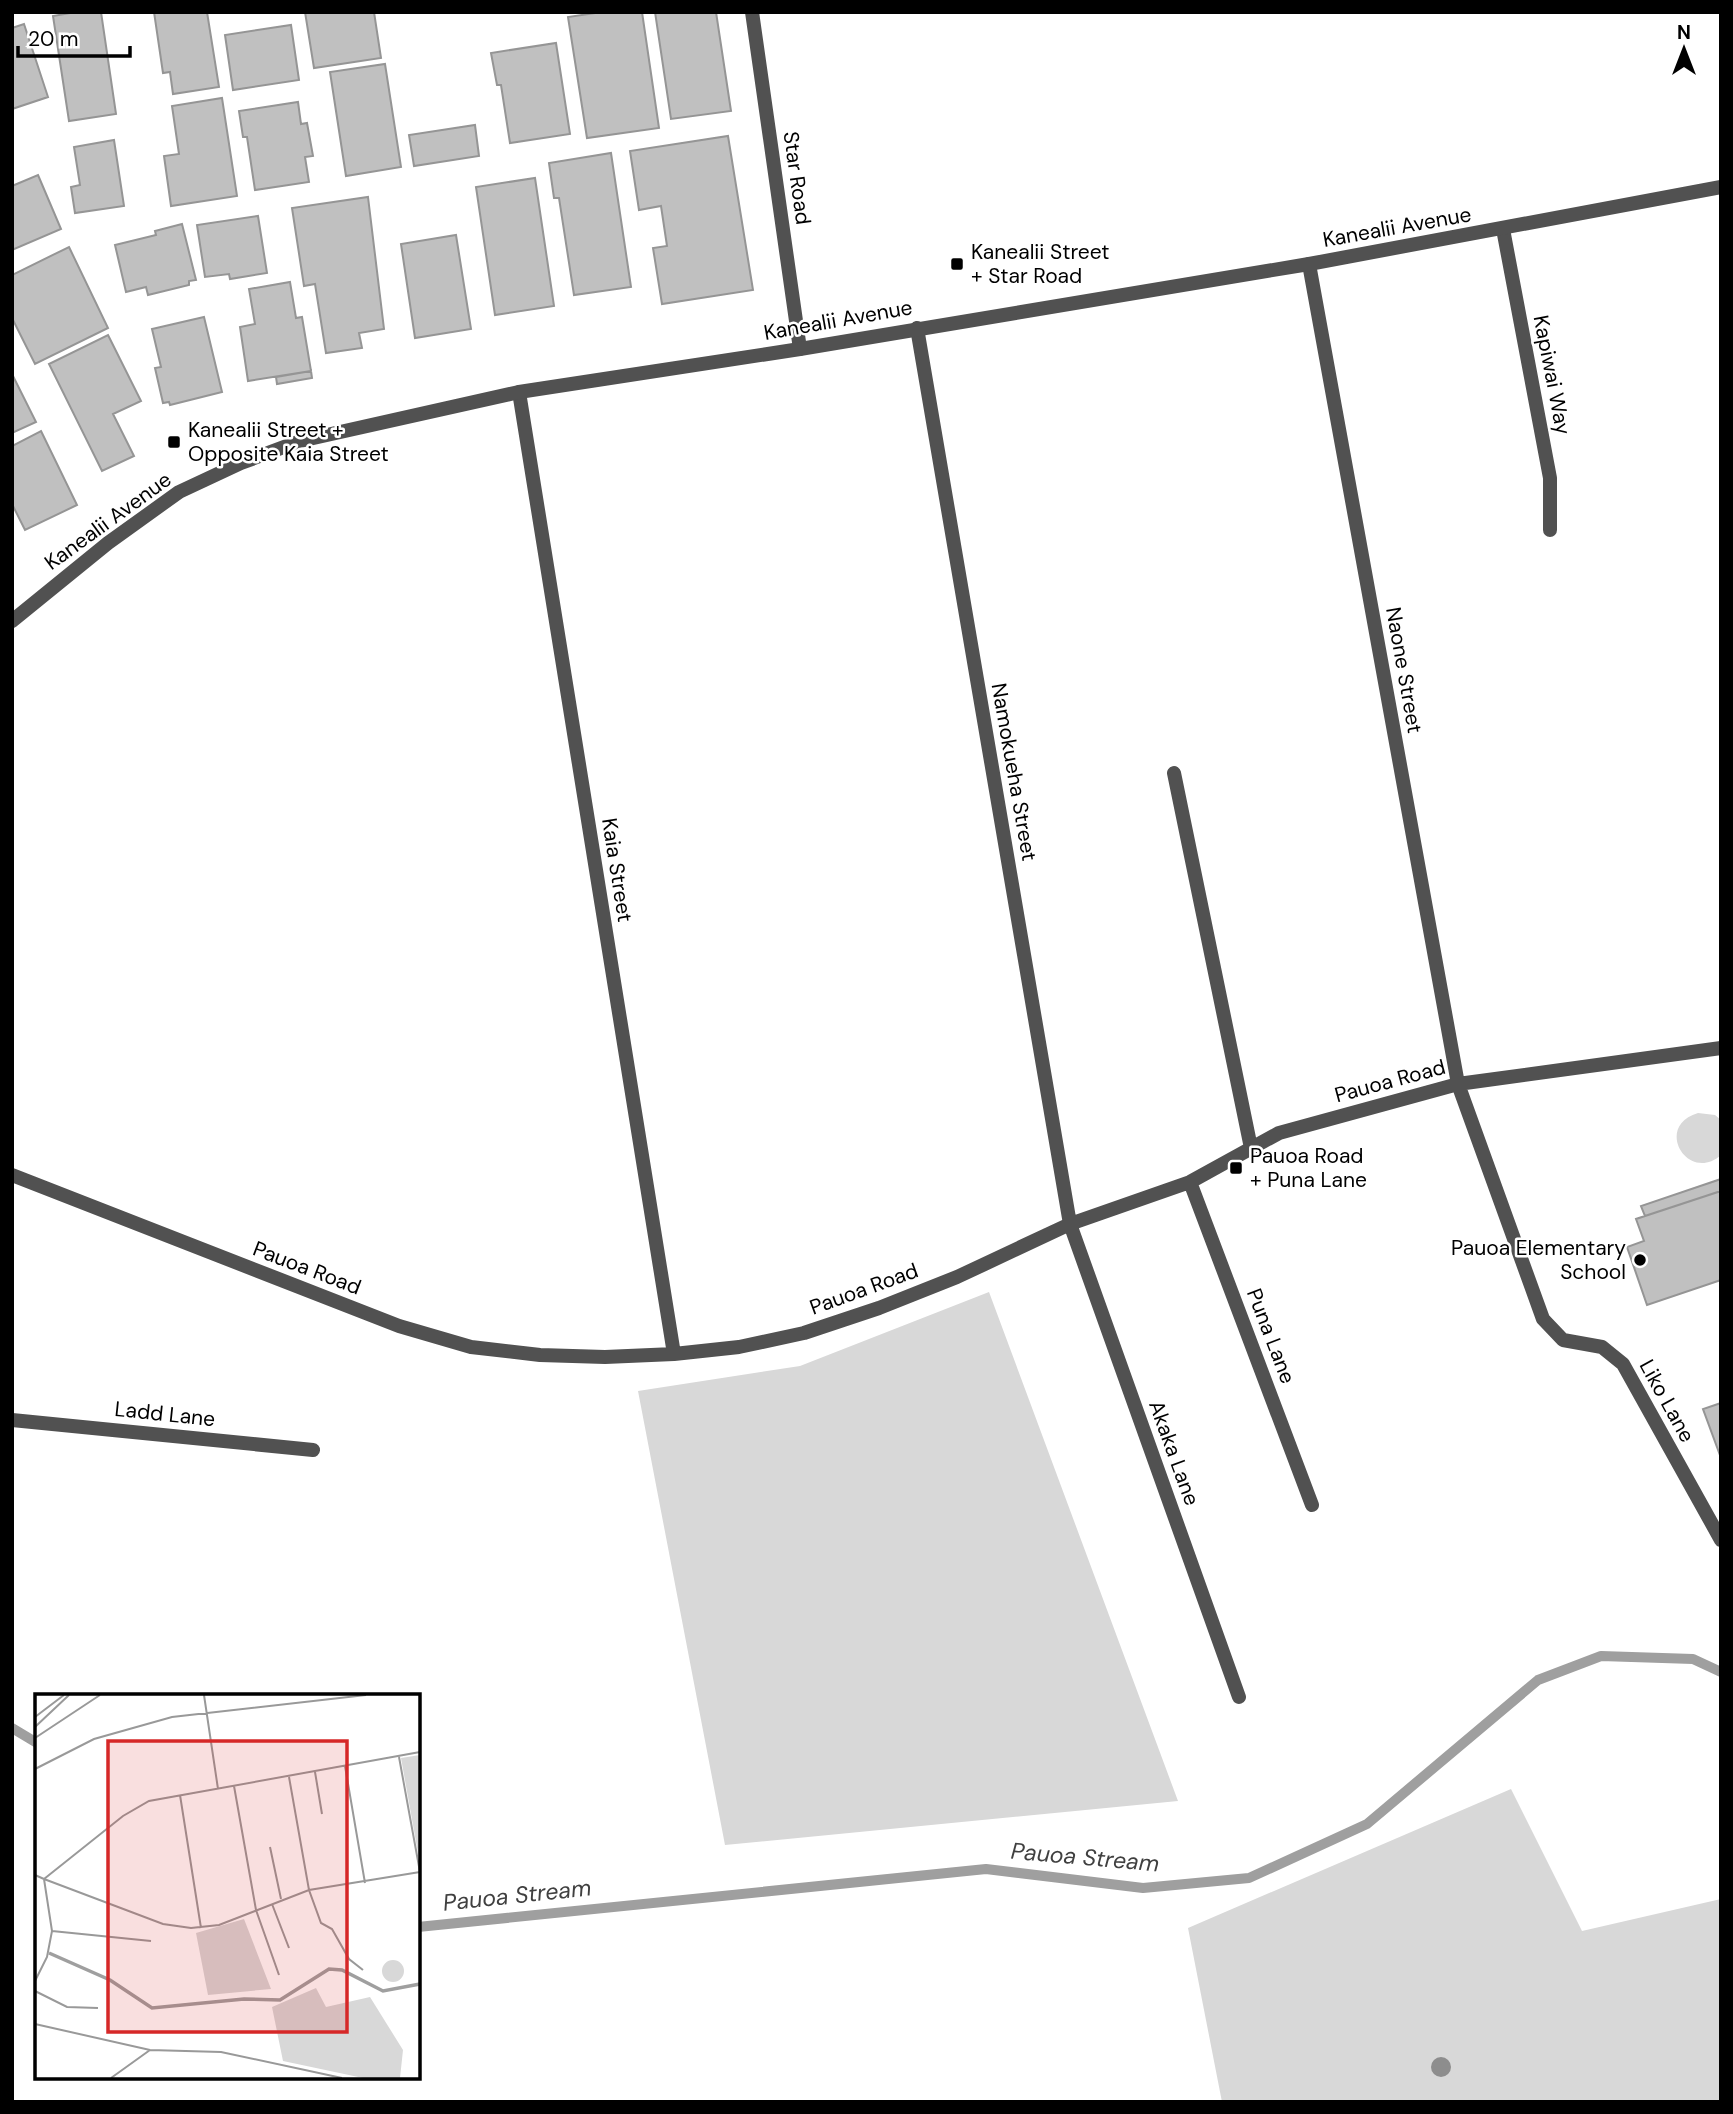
<svg xmlns="http://www.w3.org/2000/svg" width="1733" height="2114" viewBox="0 0 1733 2114" font-family="'DM Sans',sans-serif">
<rect width="100%" height="100%" fill="#fff"/>
<path fill="#d8d8d8" d="M1698,1113L1715,1115L1721,1120V1155C1688,1184 1653,1126 1698,1113Z
M989,1292L1178,1801L725,1845L638,1391L800,1366Z
M1511,1789L1582,1931L1721,1899V2102H1222L1188,1928Z"/>
<g fill="none" stroke-linecap="round" stroke-linejoin="round">
<path stroke="#9f9f9f" stroke-width="10" d="M12,1728L37,1743
M418,1927L986,1869L1143,1888L1249,1878L1367,1824L1538,1680L1601,1656L1693,1659L1721,1672"/>
</g>
<path fill="#c0c0c0" stroke="#959595" stroke-width="2" d="M76,12H101L116,114L69,121L53,16Z
M154,12H207L219,87L173,94L170,72L163,73Z
M305,12H374L381,58L314,68Z
M602,12H642L659,128L587,138L568,17Z
M655,12H716L731,111L671,119Z
M24,24L48,97L12,109V28Z
M291,25L299,80L233,90L225,35Z
M556,43L570,134L510,143L501,85H497L491,53Z
M385,64L401,167L346,176L330,72Z
M222,98L237,196L171,206L164,156L179,154L172,106Z
M298,102L301,124L307,123L313,156L305,157L309,182L255,190L247,137H243L239,111Z
M475,125L479,156L414,166L409,135Z
M728,136L753,290L662,304L653,248L667,246L661,206L639,210L630,151Z
M114,140L124,206L75,213L71,187L80,185L74,147Z
M611,153L631,287L574,295L559,198H554L549,163Z
M38,175L61,229L12,250V186Z
M535,178L554,306L495,315L476,187Z
M368,197L384,329L359,333L362,348L326,353L315,284L304,286L292,208Z
M258,216L267,273L230,279L229,274L205,277L197,225Z
M182,224L196,280L189,281V285L148,295L146,287L126,292L115,245L156,235L155,231Z
M456,235L471,329L415,338L401,244Z
M69,247L108,328L35,364L12,318V275Z
M290,282L296,318L302,317L311,371L248,381L240,327L255,324L249,289Z
M204,317L222,392L170,405L169,402L163,403L155,368L161,367L152,329Z
M108,335L141,401L113,414L134,456L102,471L49,364Z
M311,371L312,378L277,384L276,377Z
M12,374L36,422L12,433Z
M41,431L77,505L25,530L12,504V446Z
M1721,1179V1191L1645,1216L1641,1206Z
M1721,1191V1280L1647,1305L1627,1247L1644,1241L1636,1219Z
M1721,1403V1458L1703,1409Z"/>
<g fill="none" stroke-linecap="round" stroke-linejoin="round">
<path stroke="#515151" stroke-width="14" d="M752,12L800,349
M1503,229L1550,478V530
M1309,264L1458,1084L1543,1319L1563,1340L1602,1347L1623,1364L1721,1540
M917,328L1070,1224L1239,1697
M519,392L674,1354
M1174,773L1251,1148
M12,1175L399,1326L471,1347L540,1355L605,1357L674,1354L739,1347L804,1333L879,1308L957,1277L1070,1224L1190,1182L1279,1133L1458,1084L1721,1048
M1190,1182L1312,1505
M12,1420L313,1450"/>
<path stroke="#515151" stroke-width="14" d="M12,621L108,543L179,492L241,463L300,441L519,392L800,349L1309,264L1721,187"/>
</g>
<circle fill="#8d8d8d" cx="1441" cy="2067" r="10"/>
<g fill="#000" stroke="#fff" stroke-width="2.5">
<rect x="950" y="257" width="14" height="14" rx="3.5"/>
<rect x="167" y="435" width="14" height="14" rx="3.5"/>
<rect x="1229" y="1161" width="14" height="14" rx="3.5"/>
<circle cx="1640" cy="1260" r="7"/>
</g>
<g text-anchor="middle" dominant-baseline="central" stroke-width="5" stroke-linejoin="round" paint-order="stroke">
<g font-size="21" fill="#000" stroke="#fff">
<text transform="translate(797 178) rotate(82)">Star Road</text>
<text transform="translate(1397 227) rotate(-10)">Kanealii Avenue</text>
<text transform="translate(838 320) rotate(-10)">Kanealii Avenue</text>
<text transform="translate(1552 375) rotate(79)">Kapiwai Way</text>
<text transform="translate(108 521) rotate(-36)">Kanealii Avenue</text>
<text transform="translate(1404 670) rotate(80)">Naone Street</text>
<text transform="translate(1014 772) rotate(80)">Namokueha Street</text>
<text transform="translate(617 870) rotate(81)">Kaia Street</text>
<text transform="translate(1390 1081) rotate(-15)">Pauoa Road</text>
<text transform="translate(307 1268) rotate(21)">Pauoa Road</text>
<text transform="translate(864 1289) rotate(-20)">Pauoa Road</text>
<text transform="translate(1271 1336) rotate(69)">Puna Lane</text>
<text transform="translate(1667 1401) rotate(61)">Liko Lane</text>
<text transform="translate(165 1414) rotate(6)">Ladd Lane</text>
<text transform="translate(1174 1453) rotate(70)">Akaka Lane</text>
</g>
<g font-size="21" fill="#000" stroke="#fff" text-anchor="start">
<text x="971" y="252">Kanealii Street<tspan x="971" dy="24">+ Star Road</tspan></text>
<text x="188" y="430">Kanealii Street +<tspan x="188" dy="24">Opposite Kaia Street</tspan></text>
<text x="1250" y="1156">Pauoa Road<tspan x="1250" dy="24">+ Puna Lane</tspan></text>
<text x="1626" y="1248" text-anchor="end">Pauoa Elementary<tspan x="1626" dy="24">School</tspan></text>
</g>
<g font-size="23" font-style="italic" fill="#404040" stroke="#fff">
<text transform="translate(1085 1857) rotate(5)">Pauoa Stream</text>
<text transform="translate(517 1895) rotate(-6)">Pauoa Stream</text>
</g>
</g>
<g transform="translate(35 1694)">
<rect width="385" height="385" fill="#fff"/>
<path d="M385,61V170L366,64ZM209,225L236,295L173,301L161,239ZM347 277a11 11 0 1 1 22 0a11 11 0 1 1-22 0ZM281,294L291,313L335,303L368,356L365,384H328L248,367L237,313Z" fill="#d8d8d8"/>
<path fill="none" stroke="#9f9f9f" stroke-width="3.5" d="M14,259L75,286L117,314L209,305L245,306L294,275L307,276L348,297L385,290"/>
<path fill="none" stroke="#999" stroke-width="2" d="M169,1L183,95M0,23L29,1M0,33L34,1M0,44L65,1M364,63L385,178M310,72L330,189M0,75L59,45L137,23L331,1M280,78L287,120M254,83L274,196L286,229L297,235L314,265L328,276M199,92L221,216L244,281M145,101L166,234M235,153L246,205M0,181L9,185L17,237L12,263L0,287M9,185L88,122L114,107L385,58M9,185L128,230L156,234L184,231L274,196L385,178M237,210L254,254M17,237L116,247M0,297L32,313L63,314M0,330L115,356L186,358L307,384M76,384L115,356"/>
<path fill="#d62828" fill-opacity="0.15" stroke="#d62828" stroke-width="3.5" d="M73,47H312V338H73Z"/>
<rect width="385" height="385" fill="none" stroke="#000" stroke-width="3.5"/>
</g>
<rect width="1733" height="2114" fill="none" stroke="#000000" stroke-width="28"/>
<g transform="translate(1684 49)" stroke="#ffffff" stroke-width="5" paint-order="stroke">
<path d="M0-5L12 26L0 18L-12 26Z" fill="#000000"/>
<text y="-10" font-size="19" font-weight="bold" text-anchor="middle" fill="#000000">N</text>
</g>
<path d="M18 46v10h112v-10" fill="none" stroke="#000000" stroke-width="3.5"/>
<text x="28" y="46" font-size="21" fill="#000000" stroke="#ffffff" stroke-width="5" paint-order="stroke">20 m</text>
</svg>
